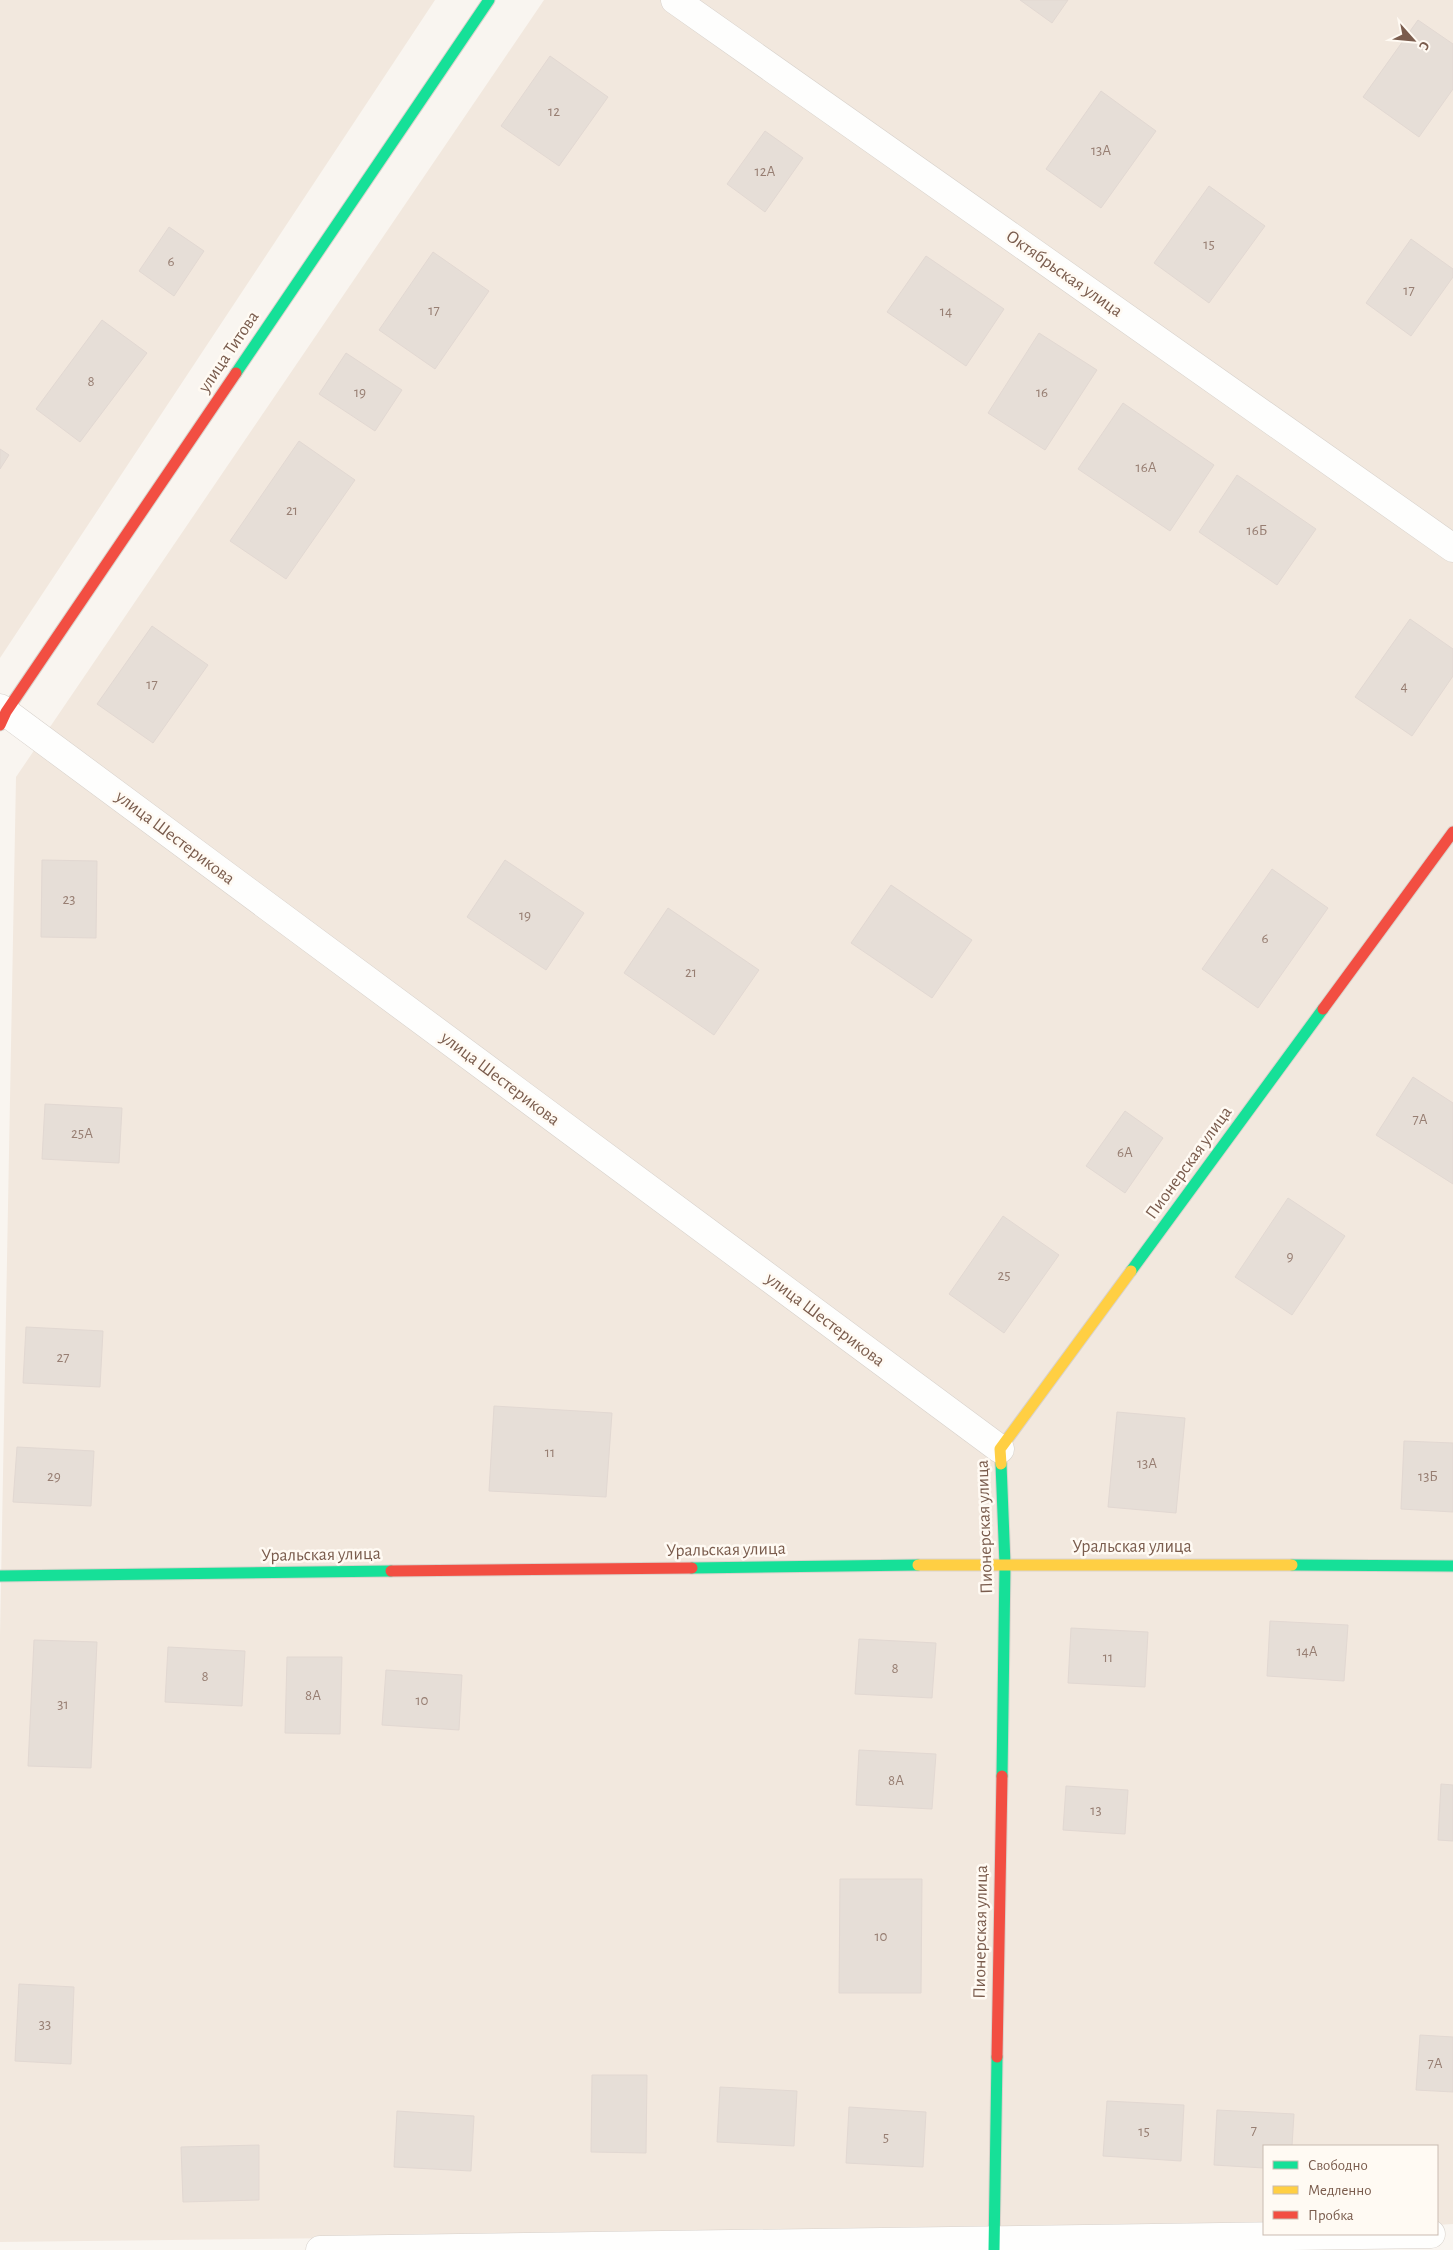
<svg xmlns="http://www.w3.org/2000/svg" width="1453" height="2250" viewBox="0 0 1453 2250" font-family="'Alegreya Sans',sans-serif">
<rect width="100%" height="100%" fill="#f9f5f0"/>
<path fill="#f2e8de" d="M0,0H435L0,658Z
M544,0H1453V2224L1437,2225V2146H1264V2227L0,2242V1636L16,777Z"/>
<path fill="#e6ded7" stroke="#e2d8d2" d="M1020,0H1068L1052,23Z
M1418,20L1453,44V89L1419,137L1363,97Z
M550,56L608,97L559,166L501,126Z
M1101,91L1156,131L1101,208L1046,169Z
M765,131L803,158L765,212L727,184Z
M1209,186L1265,226L1209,303L1154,263Z
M169,227L204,251L174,296L139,271Z
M1411,239L1453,269V277L1411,336L1366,303Z
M433,252L489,291L435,369L379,330Z
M926,256L1004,309L966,366L887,312Z
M102,320L147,353L80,442L36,409Z
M1039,333L1097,370L1045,450L988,413Z
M346,353L402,390L375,431L319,394Z
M1123,403L1214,465L1170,531L1078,469Z
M299,441L355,480L286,579L230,541Z
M0,449L9,455L0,469Z
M1237,475L1316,529L1277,585L1199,532Z
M1410,619L1453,649V676L1412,736L1355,697Z
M152,626L208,665L153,743L97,704Z
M42,860L97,861L96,938L41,937Z
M505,860L584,913L546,970L467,917Z
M1272,869L1328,908L1258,1008L1202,969Z
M891,885L972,940L932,998L851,943Z
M668,908L759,970L714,1035L624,973Z
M1413,1077L1453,1103V1184L1376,1135Z
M45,1104L122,1108L119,1163L42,1159Z
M1125,1111L1163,1138L1125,1193L1086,1166Z
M1288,1198L1345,1236L1292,1315L1235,1277Z
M1003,1216L1059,1255L1004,1333L949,1294Z
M26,1327L103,1331L100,1387L23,1383Z
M494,1406L612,1413L606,1497L489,1491Z
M1117,1412L1185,1418L1176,1513L1108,1507Z
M1404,1441L1453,1443V1512L1401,1509Z
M17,1447L94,1451L91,1506L13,1502Z
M1270,1621L1348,1625L1344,1681L1267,1676Z
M1071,1628L1148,1632L1145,1687L1068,1683Z
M859,1639L936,1643L932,1698L855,1694Z
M34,1640L97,1642L91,1768L28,1766Z
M168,1647L245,1651L242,1706L165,1702Z
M287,1657H342L340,1734L285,1733Z
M386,1670L462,1675L459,1730L382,1725Z
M859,1750L936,1754L932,1809L856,1805Z
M1441,1784L1453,1785V1841L1438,1840Z
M1066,1786L1128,1790L1125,1834L1063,1830Z
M840,1879H922L921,1993H839Z
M19,1984L74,1987L71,2064L15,2061Z
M1420,2035L1453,2037V2092L1416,2090Z
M592,2075H647L646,2153L591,2152Z
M720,2087L797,2091L794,2146L717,2142Z
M1107,2101L1184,2105L1181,2161L1103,2156Z
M849,2107L926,2112L923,2167L846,2163Z
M1217,2110L1294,2114L1292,2146H1264V2168L1214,2165Z
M397,2111L474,2116L471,2171L394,2167Z
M259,2145V2200L183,2202L181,2147Z"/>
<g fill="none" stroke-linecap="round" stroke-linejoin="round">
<defs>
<path id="street" d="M675,0L1453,548
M0,708L1000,1449
M320,2250L1431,2234"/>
<path id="fast" d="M236,373L489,0
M1131,1271L1323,1009
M1001,1464L1005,1564L1002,1776
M1292,1565L1453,1566
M692,1568L918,1565
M0,1576L391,1571
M994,2250L997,2057"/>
<path id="slow" d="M1001,1464L1000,1449L1131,1271
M918,1565H1292"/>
<path id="jam" d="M0,725L6,712L236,373
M1323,1009L1453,832
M391,1571L692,1568
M997,2057L1002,1776"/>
</defs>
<use href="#street" stroke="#d7d1cb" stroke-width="29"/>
<use href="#fast" stroke="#d9d2cb" stroke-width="13"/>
<use href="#slow" stroke="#d9d2cb" stroke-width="13"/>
<use href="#jam" stroke="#d9d2cb" stroke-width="13"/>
<use href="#street" stroke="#fefefd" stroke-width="28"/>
<use href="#fast" stroke="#16e098" stroke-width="11"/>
<use href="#slow" stroke="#ffcf43" stroke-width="11"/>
<use href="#jam" stroke="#f24e42" stroke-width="11"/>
</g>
<g text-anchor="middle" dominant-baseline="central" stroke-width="5" stroke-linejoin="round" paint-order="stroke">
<g font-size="15" fill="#977e72">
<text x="554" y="111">12</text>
<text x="1101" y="150">13А</text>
<text x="765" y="171">12А</text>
<text x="1209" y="244">15</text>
<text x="171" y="261">6</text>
<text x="1409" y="290">17</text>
<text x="434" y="310">17</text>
<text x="946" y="311">14</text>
<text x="91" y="381">8</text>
<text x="360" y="392">19</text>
<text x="1042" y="392">16</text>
<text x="1146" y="467">16А</text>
<text x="292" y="510">21</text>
<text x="1257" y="530">16Б</text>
<text x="152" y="684">17</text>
<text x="1404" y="686">4</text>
<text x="69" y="899">23</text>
<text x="525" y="915">19</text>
<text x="1265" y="938">6</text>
<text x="691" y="972">21</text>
<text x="1420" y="1119">7А</text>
<text x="82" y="1133">25А</text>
<text x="1125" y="1152">6А</text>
<text x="1290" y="1256">9</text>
<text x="1004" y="1275">25</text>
<text x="63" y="1357">27</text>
<text x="550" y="1452">11</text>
<text x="1147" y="1463">13А</text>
<text x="54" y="1476">29</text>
<text x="1428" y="1476">13Б</text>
<text x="1307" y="1651">14А</text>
<text x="1108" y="1657">11</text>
<text x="895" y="1668">8</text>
<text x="205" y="1676">8</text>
<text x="313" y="1695">8А</text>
<text x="422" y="1700">10</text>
<text x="63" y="1704">31</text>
<text x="896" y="1780">8А</text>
<text x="1096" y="1810">13</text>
<text x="881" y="1936">10</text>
<text x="45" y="2024">33</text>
<text x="1435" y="2063">7А</text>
<text x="1254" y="2130">7</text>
<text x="1144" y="2131">15</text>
<text x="886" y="2137">5</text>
</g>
<g font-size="18" fill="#7a5c4d" stroke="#fffaf3">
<text transform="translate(1064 274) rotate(35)">Октябрьская улица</text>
<text transform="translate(229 352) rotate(-56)">улица Титова</text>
<text transform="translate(175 838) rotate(37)">улица Шестерикова</text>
<text transform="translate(500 1079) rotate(37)">улица Шестерикова</text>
<text transform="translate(1189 1163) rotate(-54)">Пионерская улица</text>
<text transform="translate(825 1320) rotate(37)">улица Шестерикова</text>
<text transform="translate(985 1527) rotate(-92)">Пионерская улица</text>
<text x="1132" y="1547">Уральская улица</text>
<text transform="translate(726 1550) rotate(-1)">Уральская улица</text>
<text transform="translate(321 1555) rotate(-1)">Уральская улица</text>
<text transform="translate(981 1932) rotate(-89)">Пионерская улица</text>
</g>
</g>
<rect x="1263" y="2145" width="175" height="90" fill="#fffaf3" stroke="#cabbb1"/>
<rect x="1273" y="2161" width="25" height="8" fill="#16e098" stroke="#cabbb1"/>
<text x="1308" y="2170" font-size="15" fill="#7a5c4d">Свободно</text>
<rect x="1273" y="2186" width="25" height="8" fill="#ffcf43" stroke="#cabbb1"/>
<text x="1308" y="2195" font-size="15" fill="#7a5c4d">Медленно</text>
<rect x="1273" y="2211" width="25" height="8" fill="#f24e42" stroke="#cabbb1"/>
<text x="1308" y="2220" font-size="15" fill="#7a5c4d">Пробка</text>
<g transform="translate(1413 40) rotate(117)" stroke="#fffaf3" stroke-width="4" paint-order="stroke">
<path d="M0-4L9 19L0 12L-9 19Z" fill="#7a5c4d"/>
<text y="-8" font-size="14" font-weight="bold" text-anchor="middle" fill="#7a5c4d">С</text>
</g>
</svg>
